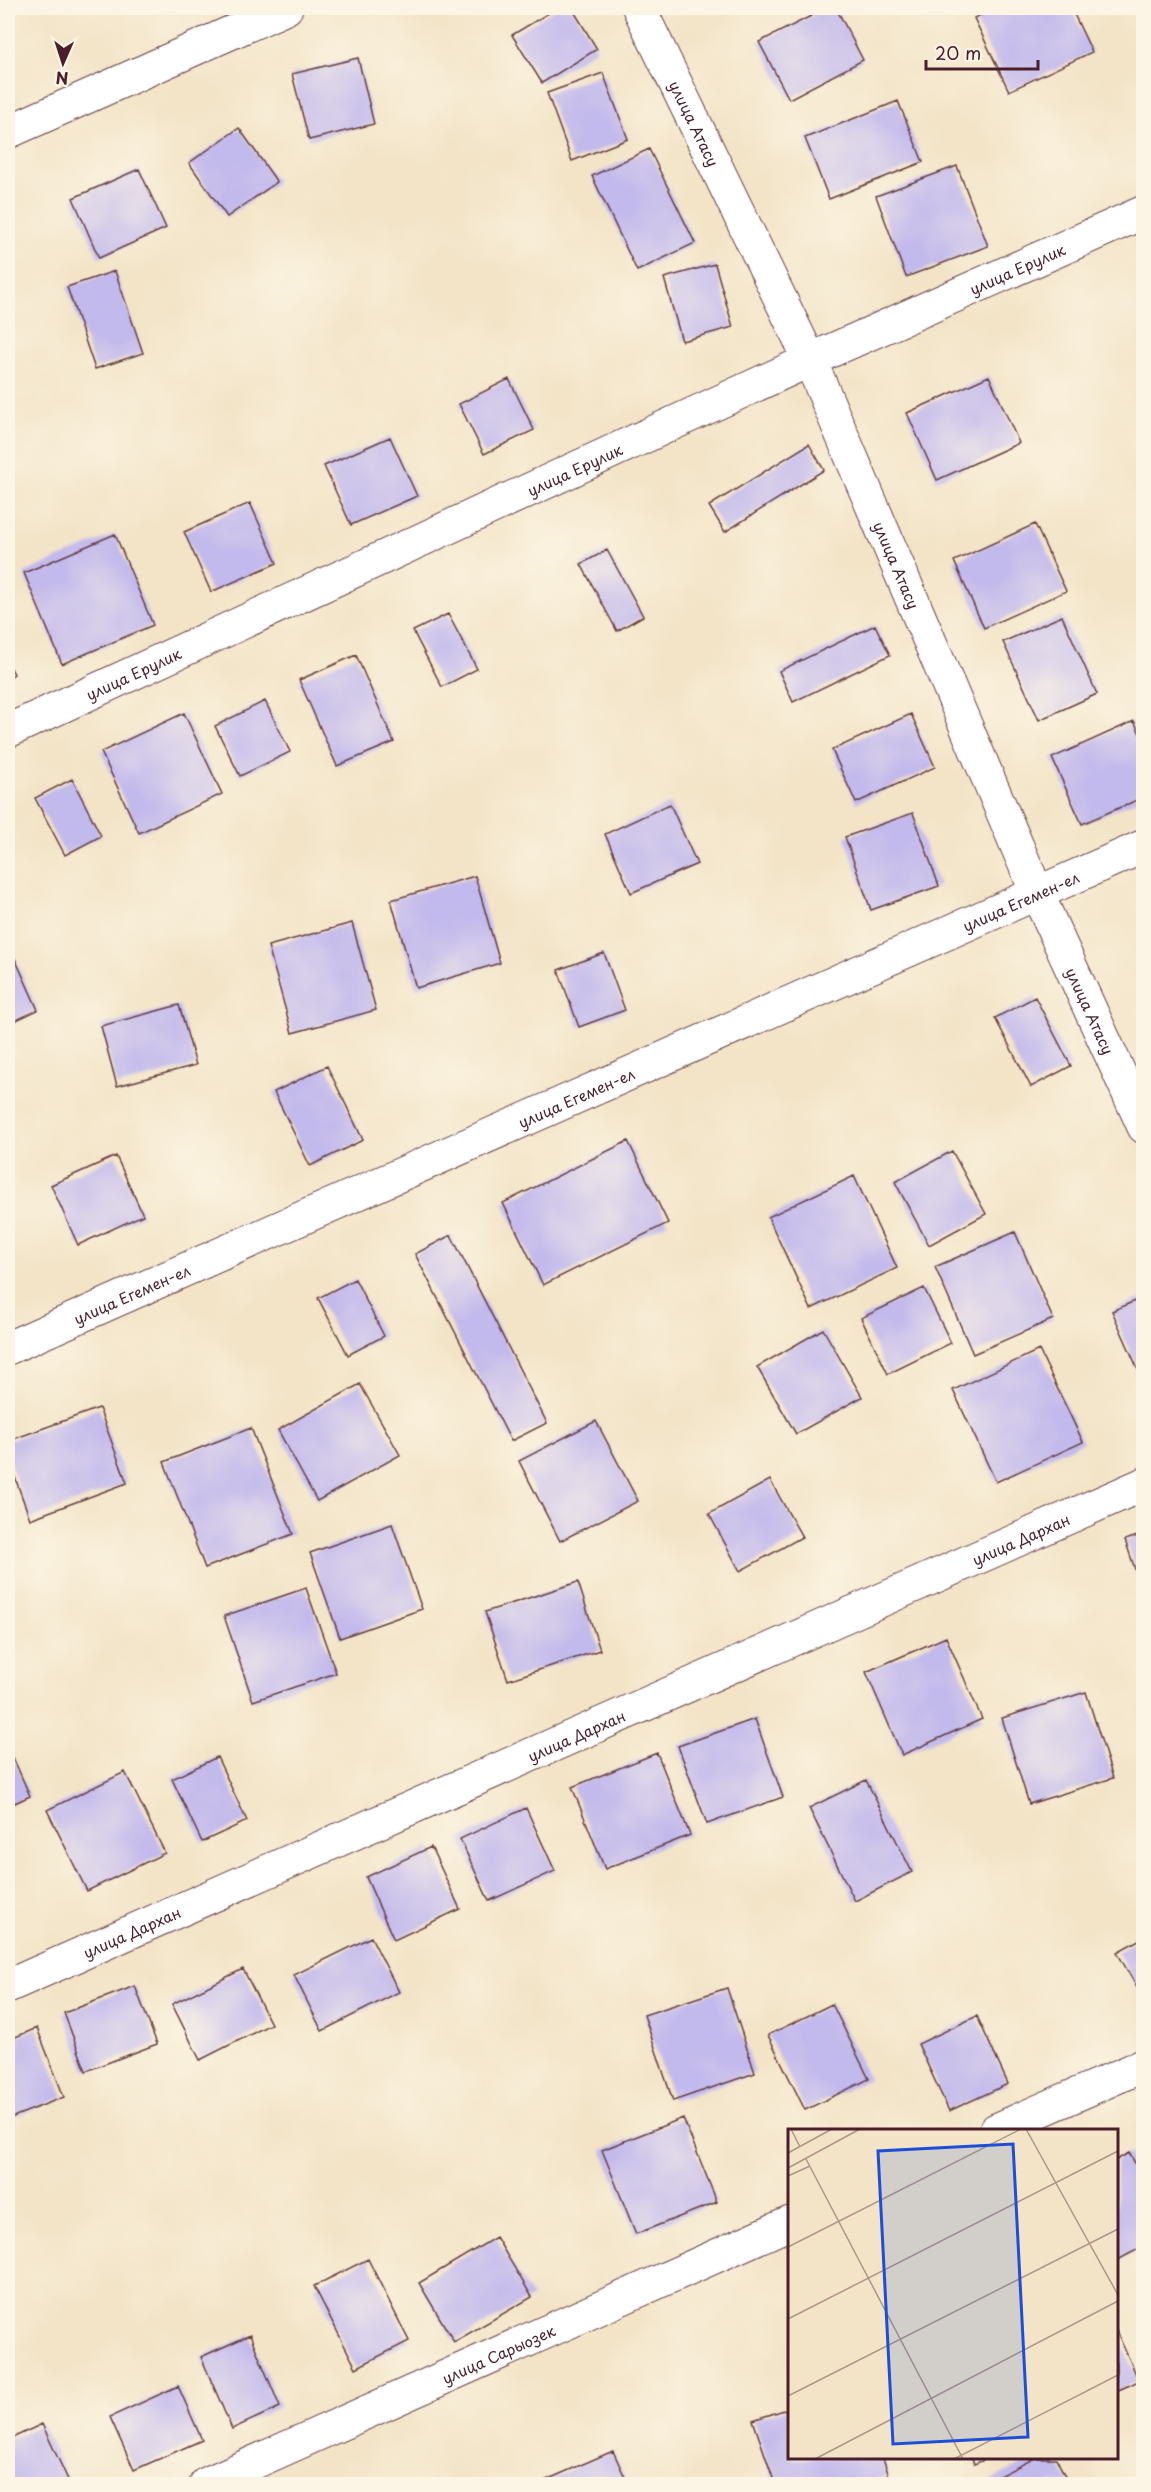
<svg xmlns="http://www.w3.org/2000/svg" width="1151" height="2492" viewBox="0 0 1151 2492" font-family="'Playpen Sans',sans-serif">
<rect width="100%" height="100%" fill="#fcf5e5"/>
<filter id="ink" filterUnits="userSpaceOnUse"><feTurbulence type="fractalNoise" baseFrequency=".0167" numOctaves="2"/><feDisplacementMap in="SourceGraphic" scale="12" xChannelSelector="R" yChannelSelector="G"/><feConvolveMatrix kernelMatrix="1 2 1 2 8 2 1 2 1" color-interpolation-filters="sRGB"/></filter>
<filter id="wash" filterUnits="userSpaceOnUse"><feTurbulence type="fractalNoise" baseFrequency=".008" numOctaves="4" result="noise"/><feDisplacementMap in="SourceGraphic" scale="24" xChannelSelector="R" yChannelSelector="G"/><feGaussianBlur stdDeviation="1.35" result="paint"/><feColorMatrix in="noise" values="0 0 0 0 0 0 0 0 0 0 0 0 0 0 0 0 0 1.4 0 .05"/><feComposite in="paint" operator="in"/></filter>
<g filter="url(#wash)">
<rect width="100%" height="100%" fill="#f3e4c7"/>
<g id="blocks">
<path fill="#c2b9ec" d="M557,8H572L597,49L542,83L512,35Z
M827,8H836L863,60L789,99L759,42Z
M995,8H1071L1092,52L1009,91L974,18Z
M358,58L374,124L309,140L292,74Z
M603,73L628,139L572,161L547,93Z
M898,101L923,162L829,199L805,138Z
M239,128L277,182L227,217L189,163Z
M649,149L695,243L637,271L592,176Z
M957,166L988,246L906,277L876,196Z
M139,169L166,228L99,258L73,198Z
M715,264L733,327L682,341L664,278Z
M115,271L143,353L95,369L67,287Z
M989,376L1019,443L937,480L907,413Z
M509,379L534,430L484,454L459,404Z
M390,437L417,496L351,525L324,466Z
M809,444L824,470L725,532L709,506Z
M250,503L277,563L211,592L184,532Z
M1035,524L1066,591L984,628L954,561Z
M115,534L153,625L62,664L24,573Z
M607,550L643,616L617,631L581,564Z
M448,614L477,669L442,687L413,631Z
M1062,616L1097,694L1039,720L1003,642Z
M875,625L890,655L793,702L779,671Z
M356,655L394,742L337,766L299,680Z
M8,662L14,674L8,678Z
M265,701L290,752L240,776L215,726Z
M184,713L222,794L139,833L101,752Z
M911,714L935,767L856,803L832,750Z
M1134,721L1144,742V797L1082,824L1052,758Z
M72,779L101,836L65,855L35,798Z
M670,804L697,864L631,893L605,834Z
M913,813L939,886L871,910L845,837Z
M475,876L500,963L416,988L391,900Z
M352,923L376,1010L292,1033L268,946Z
M8,943L38,1010L8,1024Z
M604,953L625,1010L579,1027L558,970Z
M1035,997L1071,1066L1031,1087L995,1018Z
M179,1005L196,1065L117,1086L101,1026Z
M327,1066L363,1140L310,1166L274,1092Z
M628,1141L668,1223L543,1285L503,1203Z
M952,1151L986,1214L929,1245L895,1182Z
M116,1156L143,1215L78,1245L51,1185Z
M854,1176L897,1268L811,1309L768,1217Z
M1015,1232L1053,1319L973,1354L935,1267Z
M451,1235L547,1423L511,1441L415,1254Z
M355,1279L384,1336L348,1355L318,1298Z
M924,1288L951,1343L888,1374L861,1318Z
M1144,1297V1383L1112,1311Z
M823,1329L862,1397L796,1434L757,1367Z
M1039,1350L1083,1442L996,1482L953,1390Z
M360,1384L400,1455L317,1501L278,1430Z
M99,1408L127,1483L30,1519L8,1458V1441Z
M596,1421L638,1501L560,1541L519,1461Z
M251,1428L293,1534L205,1568L164,1462Z
M770,1480L802,1537L740,1571L709,1514Z
M392,1524L422,1609L340,1638L310,1553Z
M1144,1534V1580L1139,1581L1125,1540Z
M578,1582L600,1650L508,1680L485,1612Z
M306,1588L336,1673L253,1701L224,1616Z
M946,1637L982,1719L902,1755L866,1672Z
M1086,1692L1113,1778L1029,1804L1002,1718Z
M755,1719L783,1797L707,1824L678,1746Z
M8,1746L30,1796L8,1806Z
M657,1753L690,1835L605,1869L572,1787Z
M217,1757L247,1821L202,1842L172,1779Z
M125,1772L165,1853L87,1891L47,1810Z
M866,1780L912,1872L855,1901L809,1808Z
M526,1808L555,1871L489,1901L460,1839Z
M431,1847L460,1909L394,1940L366,1877Z
M371,1937L399,1992L322,2031L294,1975Z
M1144,1937V2000L1117,1952Z
M243,1969L271,2024L200,2060L172,2004Z
M135,1986L157,2044L86,2071L64,2013Z
M727,1988L755,2073L673,2101L644,2015Z
M832,2004L869,2079L805,2110L768,2035Z
M977,2016L1008,2084L949,2111L918,2044Z
M37,2028L64,2097L8,2119V2040Z
M683,2118L717,2202L636,2234L602,2150Z
M1129,2153L1144,2178V2246L1116,2261V2160Z
M496,2237L532,2297L454,2342L419,2283Z
M368,2259L409,2341L356,2368L314,2286Z
M1116,2330L1139,2381L1116,2391Z
M250,2335L280,2407L232,2429L201,2357Z
M178,2386L202,2440L134,2470L110,2417Z
M790,2408V2458H883L889,2476L861,2484H775L753,2420Z
M42,2424L70,2484H8V2440Z
M613,2451L628,2484H537Z
M972,2458H989L974,2464Z
M1035,2458H1056L1069,2484H993L991,2480Z"/>
</g>
</g>
<g filter="url(#ink)">
<use href="#blocks" fill-opacity="0" stroke="#633d42" stroke-width="1.5"/>
<g fill="none" stroke-linecap="round" stroke-linejoin="round">
<defs>
<g id="minor">
<path id="s1" d="M639,8L810,360L1037,893L1144,1127"/>
<path d="M8,132L286,8"/>
<path id="s2" d="M8,731L810,360L1144,212"/>
<path id="s3" d="M8,1348L1144,846"/>
<path id="s4" d="M8,1986L1144,1484"/>
<path d="M996,2130L1144,2065"/>
<path id="s5" d="M206,2484L790,2223"/>
</g>
</defs>
<use href="#minor" stroke="#633d42" stroke-width="35"/>
<use href="#minor" stroke="#fff" stroke-width="33"/>
</g>
</g>
<g text-anchor="middle" dominant-baseline="central" stroke-width="5" stroke-linejoin="round" paint-order="stroke">
<g font-size="15" fill="#4a1f2b" stroke="#fcf5e5">
<text stroke="none"><textPath href="#s1" startOffset="128">улица Атасу</textPath></text>
<text stroke="none"><textPath href="#s2" startOffset="1110">улица Ерулик</textPath></text>
<text stroke="none"><textPath href="#s2" startOffset="624">улица Ерулик</textPath></text>
<text stroke="none"><textPath href="#s1" startOffset="614">улица Атасу</textPath></text>
<text stroke="none"><textPath href="#s2" startOffset="138">улица Ерулик</textPath></text>
<text stroke="none"><textPath href="#s3" startOffset="1107">улица Егемен-ел</textPath></text>
<text stroke="none"><textPath href="#s1" startOffset="1100">улица Атасу</textPath></text>
<text stroke="none"><textPath href="#s3" startOffset="621">улица Егемен-ел</textPath></text>
<text stroke="none"><textPath href="#s3" startOffset="135">улица Егемен-ел</textPath></text>
<text stroke="none"><textPath href="#s4" startOffset="1107">улица Дархан</textPath></text>
<text stroke="none"><textPath href="#s4" startOffset="621">улица Дархан</textPath></text>
<text stroke="none"><textPath href="#s4" startOffset="135">улица Дархан</textPath></text>
<text stroke="none"><textPath href="#s5" startOffset="320">улица Сарыозек</textPath></text>
</g>
</g>
<g transform="translate(788 2129)">
<rect width="330" height="330" fill="#f3e4c7"/>
<path fill="none" stroke="#af9589" stroke-width="1.5" d="M3,0L12,18M238,0L330,166M0,24L44,0M18,30L175,330M0,39L72,0M0,47L22,37M0,118L233,0M0,190L330,22M0,267L330,100M27,330L330,172M166,330L330,246"/>
<path fill="#1d4ed8" fill-opacity="0.15" stroke="#1d4ed8" stroke-width="3" d="M225,15L240,308L105,315L90,22Z"/>
<rect width="330" height="330" fill="none" stroke="#4a1f2b" stroke-width="3"/>
</g>
<rect width="1151" height="2492" fill="none" stroke="#fcf5e5" stroke-width="30"/>
<g transform="translate(63 63) rotate(183)" stroke="#fcf5e5" stroke-width="4.5" paint-order="stroke">
<path d="M0-4.5L10 22L0 15L-10 22Z" fill="#4a1f2b"/>
<text y="-9" font-size="16" font-weight="bold" text-anchor="middle" fill="#4a1f2b">N</text>
</g>
<path d="M926 60v9h112v-9" fill="none" stroke="#4a1f2b" stroke-width="3"/>
<text x="935" y="60" font-size="18" fill="#4a1f2b" stroke="#fcf5e5" stroke-width="4.5" paint-order="stroke">20 m</text>
</svg>
